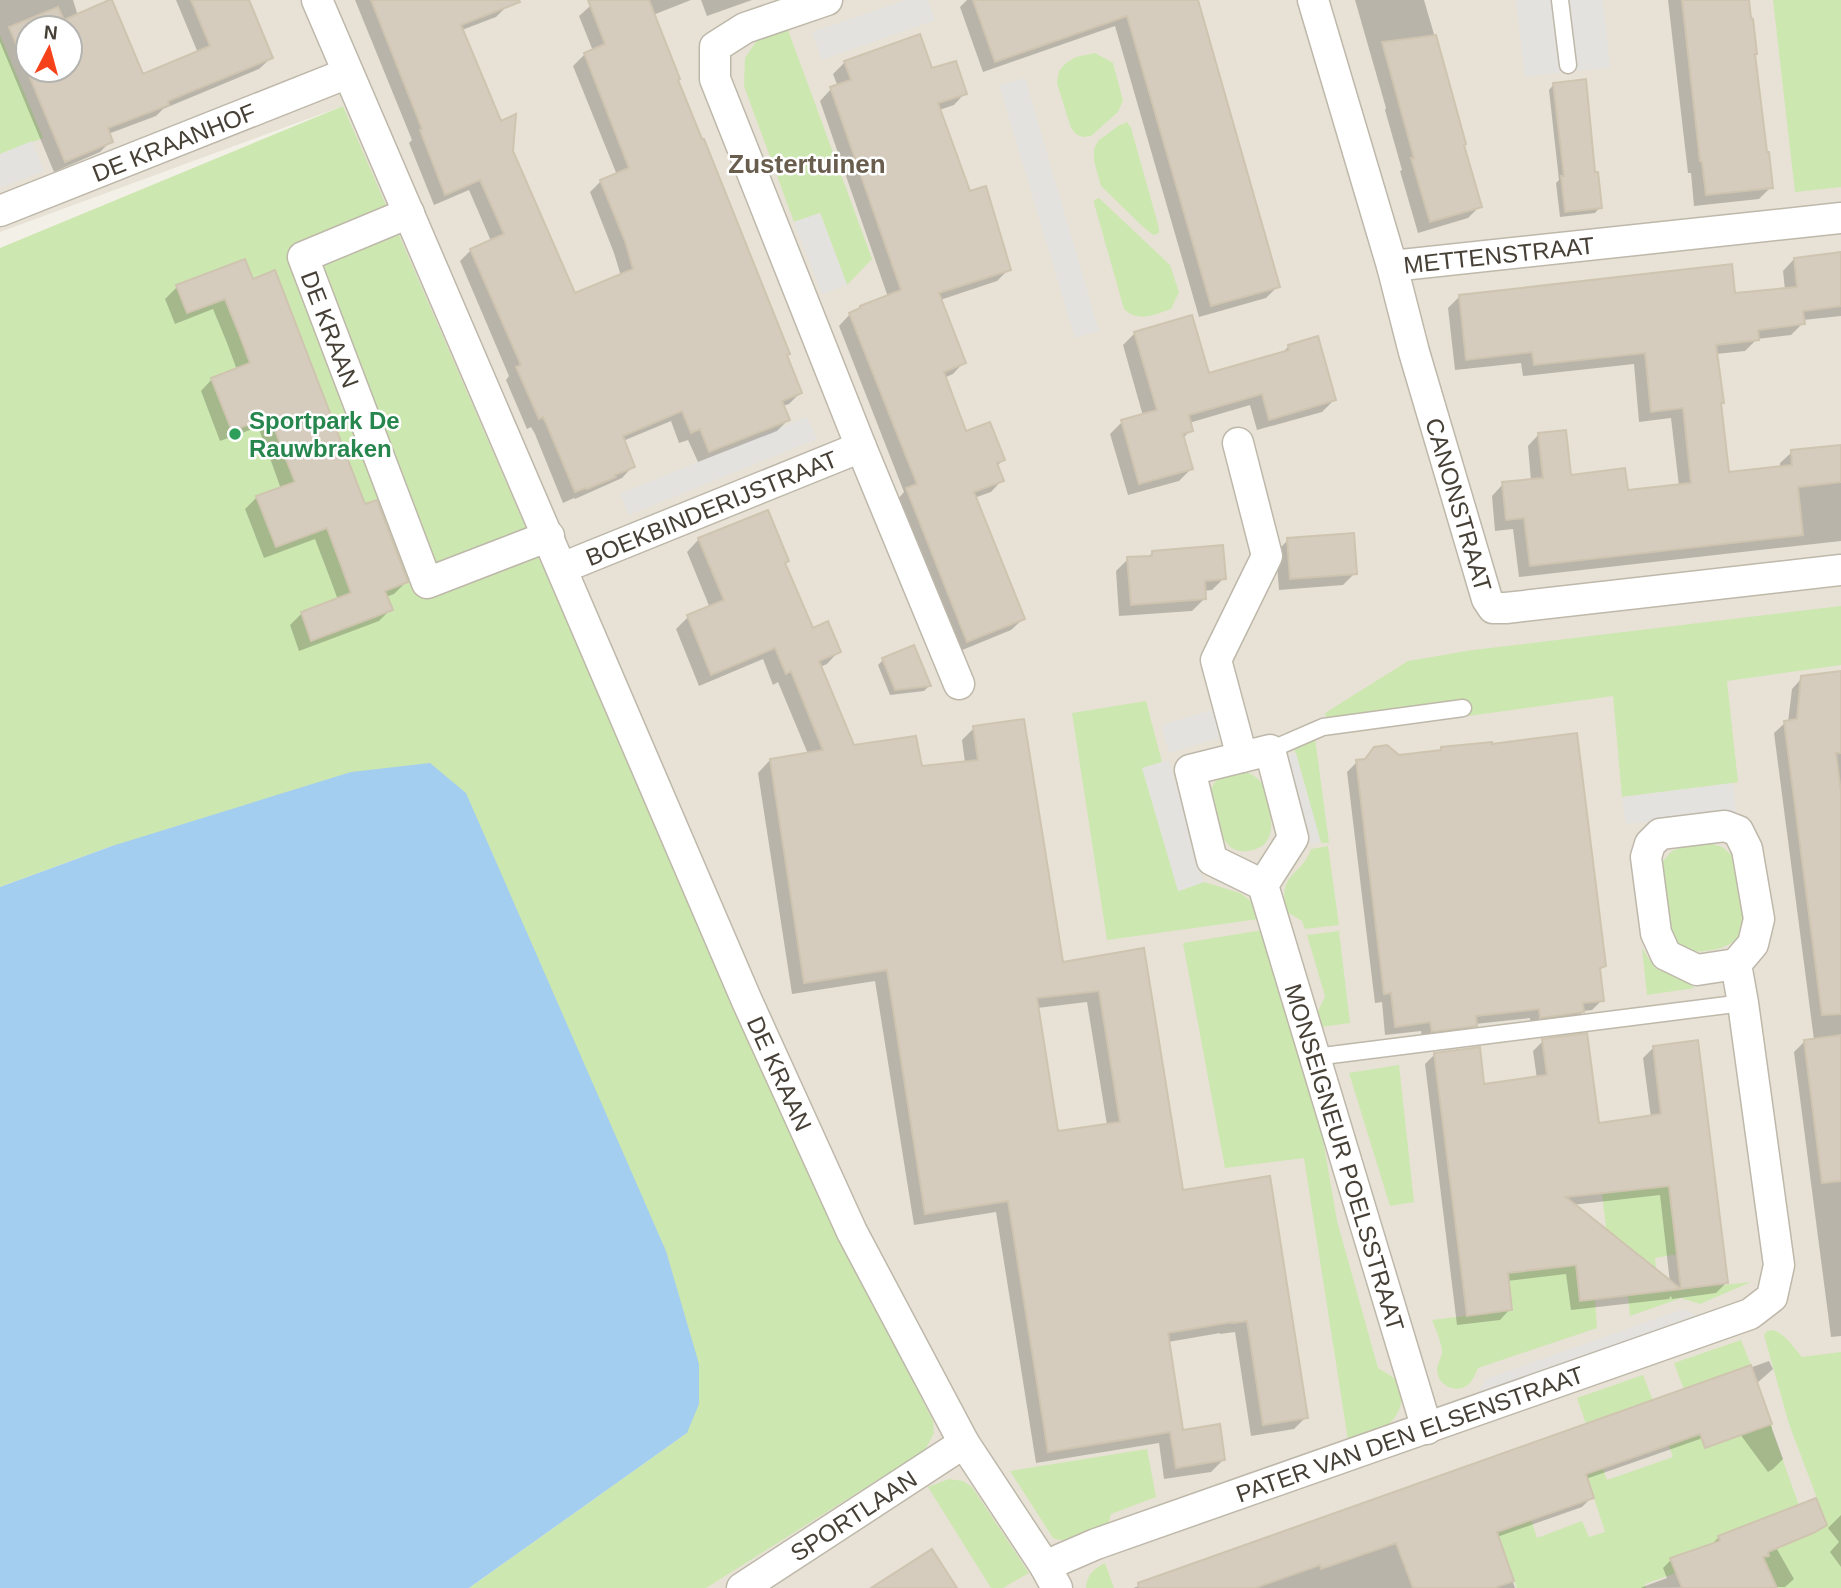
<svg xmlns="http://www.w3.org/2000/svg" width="1841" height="1588" viewBox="0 0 1841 1588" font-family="Helvetica,sans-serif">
<rect width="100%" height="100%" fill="#f3f0e7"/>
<path fill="#e7e2d5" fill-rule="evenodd" d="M0,0H1841V1588H647L896,1428L343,106L0,232ZM28,28H70V70H28Z"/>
<path fill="#cde7b0" d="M1773,0H1841V187L1795,192Z
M788,30L872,259L847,285L820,213L794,222L744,86L745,58L758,39L773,33Z
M0,35L43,138L0,154Z
M1095,53L1113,63L1123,101L1118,112L1091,136L1084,137L1077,135L1071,128L1057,83L1059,71L1066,63L1076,57Z
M343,106L695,918L805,1166L933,1421L934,1433L925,1450L706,1588H469L687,1433L112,846L0,887V248Z
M1127,122L1131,128L1159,228V233L1153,235L1141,225L1101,186L1094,161V149L1098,141L1118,126Z
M1099,198L1170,265L1179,292L1171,309C1153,315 1139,323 1124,309L1094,203V200Z
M1841,606V665L1727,681L1738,782L1733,783L1622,797L1613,696L1330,735L1325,713L1408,661L1473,650Z
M1146,701L1162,762L1143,768L1179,891L1204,882L1240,893L1251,901L1259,919L1107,940L1072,713Z
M1315,738L1329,843H1321L1293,744Z
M1241,770C1248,773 1255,775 1260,781C1264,786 1266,794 1267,801C1272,818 1277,844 1253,850C1227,857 1221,835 1215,816C1211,803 1206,786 1221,777C1226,774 1235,772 1241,770Z
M1710,843L1722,847L1733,856L1743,920C1742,925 1742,931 1739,936C1733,947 1707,953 1695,951C1688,951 1681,946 1676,941C1665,931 1658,883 1661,868C1662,863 1665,858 1669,854C1678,845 1697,845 1710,843Z
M1328,846L1339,925L1305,929L1302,921L1287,912C1276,872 1301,878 1311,849Z
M1263,930L1320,1122L1337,1221L1378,1368C1384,1372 1393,1376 1397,1381C1408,1394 1399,1418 1386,1426C1375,1433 1360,1436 1348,1440L1304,1158L1225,1168L1183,943Z
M1339,931L1350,1023L1321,1027L1317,1014L1325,996L1307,935Z
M1642,948L1655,968L1683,980L1695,988L1647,995Z
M1399,1065L1414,1202L1390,1206L1349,1073Z
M1491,1136L1566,1184L1580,1301L1595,1299L1597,1328L1478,1368C1476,1373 1473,1379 1470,1383C1460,1394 1441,1388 1438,1375C1435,1366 1441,1360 1442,1353C1443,1346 1435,1327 1432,1320L1512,1310Z
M1670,1185L1678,1254L1655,1258L1659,1292L1751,1282L1700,1304L1681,1298L1630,1316L1628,1296L1614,1298L1602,1193Z
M1772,1330C1785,1333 1793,1347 1802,1357L1841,1352V1588H1778L1763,1557L1769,1556L1768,1552L1813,1533L1827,1525L1789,1424L1764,1335L1767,1331Z
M1741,1340L1751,1365L1684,1390L1674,1363Z
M1643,1375L1653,1401L1586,1424L1577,1398Z
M1658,1416L1698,1430L1705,1448L1772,1424V1430L1800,1508L1767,1517L1718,1536L1731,1570L1670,1558L1676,1573L1645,1584L1646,1588H1517L1487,1505L1531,1519L1537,1538L1582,1521L1589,1537L1605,1532L1584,1467L1600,1461L1607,1480L1673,1457Z
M1147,1449L1156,1497L1111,1514L1108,1526C1092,1532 1069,1545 1053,1538L1010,1471Z
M949,1479L963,1481L972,1487L1029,1573L1003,1588H991L928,1487Z
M1105,1563L1114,1588H1086C1087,1574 1094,1569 1105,1563Z"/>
<path fill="#e4e2df" d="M906,0H928L935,20L822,60L812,32Z
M1516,0H1603L1610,67L1525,77Z
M1025,78L1099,331L1075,338L999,85Z
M32,141L44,171L0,188V154Z
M820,213L847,285L822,294L794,222Z
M807,417L817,439L629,515L620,494Z
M1215,709L1223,737L1169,753L1161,725Z
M1296,753L1321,843L1308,844L1284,756Z
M1169,760L1204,882L1178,891L1142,768Z
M1733,783L1736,812L1626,824L1622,797Z
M1683,1309L1700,1317L1476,1395L1486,1379Z"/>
<path fill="#a4ceef" d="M430,763L466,793L666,1251L699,1364V1404L687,1433L469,1588H0V887L112,846L351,772Z"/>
<path fill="#0003" fill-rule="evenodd" d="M0,0H73L78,16L142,76L198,53L176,0H247L271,58L259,69L163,109L156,116L108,134L111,141L100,152L54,172L0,42ZM28,28H70V70H28Z
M355,0H505L507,6L496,17L462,30L574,295L621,276L614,253L590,192L601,181L617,175L573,66L585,54L593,51L579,16L597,0H691L653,15L677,80L800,393L789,404L783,406L788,420L777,431L698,462L688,440L679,443L671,421L623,441L633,466L622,478L575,499L574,498L563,503L535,434L531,427L527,429L506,380L509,376L460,261L471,250L491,241L469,190L434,205L409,143L412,140Z
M701,0H752L707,16Z
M967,0H1196L1278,286L1266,298L1199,317L1115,26L983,72L960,7Z
M1355,0H1424L1448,82L1462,145L1480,206L1468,218L1418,233L1400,171L1402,170L1385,110L1386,108Z
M1668,0H1747L1771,187L1759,199L1694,206L1691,173H1688Z
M845,62L931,70L965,93L954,105L939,110L969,193L1009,269L997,281L940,300L964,362L953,374L944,378L965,433L1003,460L997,466L1002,480L991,492L974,498L1023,619L1011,630L955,653L896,501L904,492L839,326L850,314L888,297L820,101L831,89L838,87L833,74Z
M1554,84L1594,174L1600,207L1595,213L1560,217L1556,183L1559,180L1549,90Z
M1841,253V316L1803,320V323L1791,335L1757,339L1745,351L1716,354L1722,402L1720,405L1727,474L1780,468V463L1792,452L1841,446V541L1519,577L1513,529L1495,531L1492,496L1503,484L1531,481L1528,446L1539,434L1569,477L1626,492L1679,486L1671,418L1639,422L1634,364L1523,376L1521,363L1455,370L1448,308L1459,297L1734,295L1785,290L1783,271L1794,259Z
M244,262L364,506L406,582L394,594L386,597L391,609L379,621L299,651L290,625L302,613L338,600L328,573L315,539L264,558L245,509L257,497L281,489L271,461L258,427L220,441L201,391L212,379L237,370L227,343L213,309L175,324L165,299L177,287Z
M1135,333L1208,376L1280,355L1289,346L1334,400L1322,412L1257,430L1250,405L1189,423L1191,430L1182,439L1191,469L1179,481L1128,495L1110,434L1122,422L1143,416L1123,345Z
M699,539L784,564L812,630L839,651L827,664L820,667L853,747L920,768L965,763L962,740L974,728L1062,964L1143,950L1181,1192L1306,1417L1294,1429L1251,1436L1235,1332L1220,1334V1333L1168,1342L1182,1432L1223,1460L1211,1472L1164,1479L1159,1443L1036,1463L996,1212L914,1225L875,981L792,994L758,773L770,760L808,754L778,682L773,685L763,659L699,686L676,629L688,617L710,608L687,552ZM1087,1002L1107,1125L1056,1133L1037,1008Z
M1288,540L1355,573L1343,585L1279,590L1276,552Z
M1153,552L1224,578L1212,590L1204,591V599L1192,611L1119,616L1116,571L1128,559L1147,558Z
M883,660L929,686L924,691L890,695L878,665Z
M1841,673V1336L1831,1337L1794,1052L1805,1041L1814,1040L1774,733L1785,723L1788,722L1792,689L1802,678Z
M1441,749L1604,966L1599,971L1602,1000L1592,1010L1584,1011L1573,1021L1531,1027L1530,1018L1475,1024L1465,1035L1422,1040L1421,1031L1385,1035L1382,1002L1375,1003L1347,772L1357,762L1439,752Z
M1543,1041L1597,1125L1651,1118L1643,1058L1653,1048L1726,1283L1716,1293L1672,1299L1671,1296L1669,1299L1571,1310L1566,1274L1507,1281L1510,1309L1500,1320L1457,1325L1425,1064L1435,1054L1483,1086L1537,1079L1533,1051ZM1660,1195L1670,1283L1572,1205Z
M1769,1361L1773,1369L1756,1384L1783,1459L1773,1469L1768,1472L1720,1407L1710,1430L1700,1439L1586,1479L1592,1497L1582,1507L1497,1537L1515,1588H1133Z
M1841,1515V1567L1830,1552L1839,1542L1828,1528Z
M1761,1521L1794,1579L1785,1587L1640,1588L1667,1578L1663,1568L1671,1560L1710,1546L1719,1537Z
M916,1559L955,1588H870Z"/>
<path fill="#d5ccbd" stroke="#cfc4b0" stroke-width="2" fill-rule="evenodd" d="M109,0H112L143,74L210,46L191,0H249L273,58L168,101L169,105L108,128L113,142L65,162L9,27L58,7L64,20ZM28,28H70V70H28Z
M371,0H519L520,2L461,25L501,121L516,114L513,151L575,293L633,269L625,241L600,180L629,168L584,53L605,44L588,0H649L680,79L678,80L702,139H704L790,354L787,355L802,393L782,401L790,420L709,452L700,429L691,433L682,411L623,436L635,467L615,475L616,477L587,489L586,488L575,492L546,423L543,417L539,419L516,367L521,365L470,249L504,234L480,180L445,195L420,130L422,129Z
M973,0H1198L1280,287L1211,306L1127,16L995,62Z
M1682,0H1749L1751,18L1753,19L1757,54H1755L1767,152H1769L1773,188L1706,195L1702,162L1700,161Z
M920,34L932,68L956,61L967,94L938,103L970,191L986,186L1011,270L939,293L966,363L944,372L966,431L990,422L1005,460L997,463L1004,481L974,492L1025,619L967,642L906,488L917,484L849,313L860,308V306L901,290L830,87L851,80L844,61Z
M1436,35L1466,144L1464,145L1482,207L1430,222L1411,158H1414L1382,42Z
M1586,79L1595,172H1598L1602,208L1565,212L1561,176H1564L1553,83Z
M1841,252V306L1803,311L1805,324L1758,330L1759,340L1716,345L1724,403H1721L1729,472L1792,465L1791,450L1841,445V482L1798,487L1803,535L1530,566L1524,518L1506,520L1502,482L1543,478L1538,433L1566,430L1571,475L1625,468L1628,490L1691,483L1683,408L1651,412L1645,353L1534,365L1532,352L1466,360L1459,295L1732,264L1735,293L1797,287L1794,258Z
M245,259L253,279L275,270L365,504L377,500L408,582L385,591L393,610L311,641L301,612L351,593L339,560L327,528L276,547L256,496L295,482L282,449L270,416L232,431L211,378L250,363L238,331L225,299L187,313L176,285Z
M1192,315L1209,373L1289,350L1288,345L1318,336L1336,400L1269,420L1262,394L1189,415L1193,431L1183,434L1193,469L1139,484L1121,420L1157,410L1134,332Z
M768,510L789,561L785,563L813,628L828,621L841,652L819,661L854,745L916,736L922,766L978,760L973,726L1024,719L1063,962L1144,948L1183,1190L1270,1176L1308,1418L1263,1425L1247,1321L1232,1323V1322L1168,1333L1183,1430L1220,1424L1225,1460L1176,1468L1170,1432L1048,1452L1008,1201L925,1214L887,970L804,983L770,759L823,750L791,671L786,674L775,648L711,675L687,615L724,600L698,538ZM1099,991L1120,1122L1058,1131L1037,998Z
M1354,533L1357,574L1290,579L1287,538Z
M1223,545L1226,579L1205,581L1206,599L1131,605L1127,557L1152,556V551Z
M914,645L931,686L895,690L882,658Z
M1841,671V753H1836L1841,793V1014L1822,1015L1784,721L1797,719L1801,676Z
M1577,733L1606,966L1600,968L1604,1001L1583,1003L1584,1012L1540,1018L1539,1009L1476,1016L1477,1026L1432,1032L1430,1022L1395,1027L1391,993L1384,994L1356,760L1365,759L1374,747L1387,745L1399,755L1441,750V747L1492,742V744Z
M1587,1033L1599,1123L1661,1114L1653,1046L1698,1040L1728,1283L1681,1289L1669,1186L1566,1197L1681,1289L1580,1301L1576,1265L1508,1273L1512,1310L1467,1316L1434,1053L1480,1047L1484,1084L1547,1075L1542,1039Z
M1841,1035V1181L1822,1183L1804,1040Z
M1751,1365L1772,1424L1705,1448L1700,1434L1586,1474L1594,1498L1497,1532L1514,1581L1494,1588H1413L1396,1543L1321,1569L1320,1565L1255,1588H1139L1138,1583Z
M1816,1498L1827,1525L1813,1533L1768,1552L1769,1556L1763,1557L1777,1588H1682L1670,1558L1720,1541L1718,1536Z
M932,1549L957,1588H871Z"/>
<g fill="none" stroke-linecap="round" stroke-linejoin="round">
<defs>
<path id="service" d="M1560,0L1568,65
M1270,750L1323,727L1463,708
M1315,1057L1743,1003"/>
<g id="minor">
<path id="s1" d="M317,0L747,1001L852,1232L964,1443L1045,1566L1057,1588"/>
<path d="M827,0L745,28L715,47V79L861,447L959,684"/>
<path id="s2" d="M1313,0L1392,266L1841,218"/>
<path id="s3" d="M0,211L348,73"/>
<path id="s4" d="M409,213L303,257L427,583L549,536"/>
<path id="s5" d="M1392,266L1414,352L1487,599L1493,608H1506L1841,570"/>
<path d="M1238,443L1267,556L1216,660L1242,757"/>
<path id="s6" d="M562,568L861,447"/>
<path id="s7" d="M1263,885L1293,838L1270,750L1190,770L1212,860L1263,885L1427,1429"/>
<path id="s8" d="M1045,1566L1096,1544L1750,1314L1772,1297L1779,1265L1743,1003L1736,964L1753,944L1759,919L1747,849L1738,831L1725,826L1660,834L1650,844L1646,857L1656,933L1666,955L1697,970L1736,964"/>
<path id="s9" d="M742,1588L964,1443"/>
</g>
</defs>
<use href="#service" stroke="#beb8aa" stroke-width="19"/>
<use href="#minor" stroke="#beb8aa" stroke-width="33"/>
<use href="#service" stroke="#fff" stroke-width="16"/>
<use href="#minor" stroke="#fff" stroke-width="30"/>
</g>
<circle fill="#2e9e5b" stroke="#fff" stroke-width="2.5" cx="235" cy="434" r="7"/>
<g text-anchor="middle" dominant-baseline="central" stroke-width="5" stroke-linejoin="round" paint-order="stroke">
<g font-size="24" fill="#464036" stroke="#fff">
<text stroke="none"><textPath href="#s3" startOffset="187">DE KRAANHOF</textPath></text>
<text stroke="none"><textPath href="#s2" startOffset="385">METTENSTRAAT</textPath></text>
<text stroke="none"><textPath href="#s4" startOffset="192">DE KRAAN</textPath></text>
<text stroke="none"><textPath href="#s5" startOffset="248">CANONSTRAAT</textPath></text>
<text stroke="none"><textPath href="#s6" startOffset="161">BOEKBINDERIJSTRAAT</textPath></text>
<text stroke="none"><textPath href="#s1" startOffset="1169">DE KRAAN</textPath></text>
<text stroke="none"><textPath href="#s7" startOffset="663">MONSEIGNEUR POELSSTRAAT</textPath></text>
<text stroke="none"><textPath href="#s8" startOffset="388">PATER VAN DEN ELSENSTRAAT</textPath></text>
<text stroke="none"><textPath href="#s9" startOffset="133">SPORTLAAN</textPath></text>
</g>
<g font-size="24" font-weight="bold" fill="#27864d" stroke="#fff" text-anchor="start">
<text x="249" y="420">Sportpark De<tspan x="249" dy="28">Rauwbraken</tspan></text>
</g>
<g font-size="26" font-weight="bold" fill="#695e4d" stroke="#fff">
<text x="807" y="164">Zustertuinen</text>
</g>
</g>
<g transform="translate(49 49) rotate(6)"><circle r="33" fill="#ffffff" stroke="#b5b3af" stroke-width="2"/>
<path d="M0-5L12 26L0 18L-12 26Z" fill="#f6421b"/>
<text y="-10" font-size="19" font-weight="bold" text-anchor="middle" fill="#464036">N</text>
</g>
</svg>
